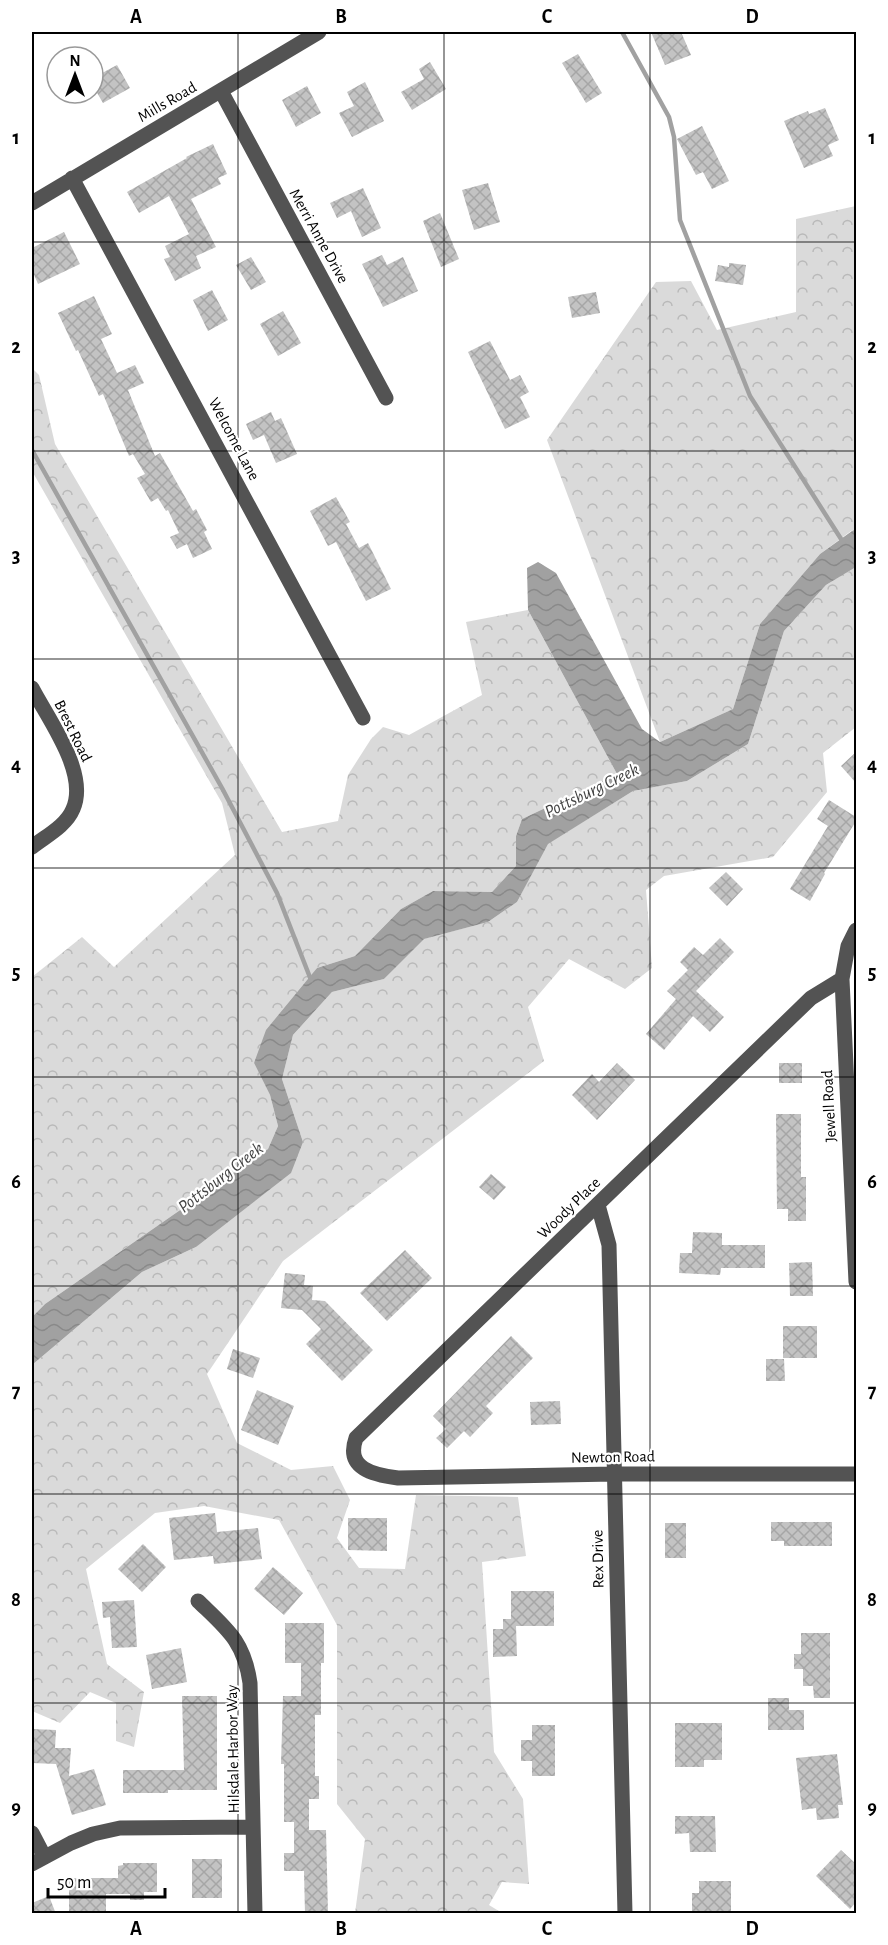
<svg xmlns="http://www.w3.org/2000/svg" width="888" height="1945" viewBox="0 0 888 1945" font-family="'Alegreya Sans',sans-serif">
<defs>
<pattern id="forest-crowns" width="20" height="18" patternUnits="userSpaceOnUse" patternTransform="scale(1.5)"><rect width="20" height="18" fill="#dadada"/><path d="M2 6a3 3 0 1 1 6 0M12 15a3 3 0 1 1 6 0" fill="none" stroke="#b9b9b9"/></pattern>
<pattern id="water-waves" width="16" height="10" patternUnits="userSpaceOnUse" patternTransform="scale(1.5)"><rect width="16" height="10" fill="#a1a1a1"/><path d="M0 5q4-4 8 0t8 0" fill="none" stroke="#898989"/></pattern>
<pattern id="building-cross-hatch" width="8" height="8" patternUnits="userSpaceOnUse" patternTransform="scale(1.5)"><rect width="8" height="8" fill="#c3c3c3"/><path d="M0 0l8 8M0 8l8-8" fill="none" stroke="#a6a6a6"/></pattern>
</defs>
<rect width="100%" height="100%" fill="#fff"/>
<path fill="url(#forest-crowns)" d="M856,206V529L851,531L820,554L760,624L733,709L660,742L547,440L656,282L691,281L717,330L796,312V219Z
M32,368L39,375L55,444L282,832L338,821L348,775L371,739L383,727L409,735L482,695L466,622L528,610L617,774L522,819L516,836V866L492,892L433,891L401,909L355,956L317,968L254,1063L270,1095L278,1126L268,1149L45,1304L32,1317V977L82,937L114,967L235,855L222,803L32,471Z
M856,567V727L823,753L827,792L773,857L664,876L646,890L652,968L625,989L569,959L528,1007L544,1061L283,1261L207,1374L237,1443L291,1470L333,1466L350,1500L337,1538L359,1568L405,1569L416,1495L518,1497L526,1556L482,1562L494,1752L523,1799L529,1884L502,1882L489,1905L502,1913H355L365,1839L337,1804V1625L279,1520L204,1506L155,1513L86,1569L107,1664L144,1692L134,1747L116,1741V1703L90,1692L60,1723L32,1711V1365L142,1272L196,1247L303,1142L282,1079L293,1035L332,992L384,979L423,939L488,922L517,902L547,844L633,791L687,781L748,744L784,631L826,585Z"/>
<path fill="url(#water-waves)" d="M856,529V567L826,585L784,631L748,744L687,781L633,791L548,844L517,902L488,922L424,939L384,979L332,992L293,1035L282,1079L303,1142L291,1173L196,1247L142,1272L32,1365V1317L45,1304L268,1149L278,1126L270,1095L254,1063L266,1030L317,968L355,956L401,909L433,891L492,892L516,866V836L522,819L617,774L528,610L527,568L538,562L556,573L642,729L660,742L733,709L760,624L820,554L852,531Z"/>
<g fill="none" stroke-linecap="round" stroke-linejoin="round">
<path stroke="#a1a1a1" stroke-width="4.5" d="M622,32L669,117L674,137L680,220L750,396L843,542
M32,450L222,788L277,893L311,980"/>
</g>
<path fill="url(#building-cross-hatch)" d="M651,32H681L691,55L665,65Z
M578,54L602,93L586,103L562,63Z
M430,62L446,89L412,110L401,92L424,79L419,69Z
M117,65L130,88L103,103L93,86V78Z
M365,82L384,121L352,137L339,113L354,106L347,92Z
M307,86L321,113L296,127L282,100Z
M825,108L839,140L828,145L833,156L804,168L784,121L808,111L809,114Z
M702,126L729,181L712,189L703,172L696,175L677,139Z
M213,144L227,174L218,178L221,184L191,199L216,247L196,256L201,268L175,281L164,259L170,257L165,246L189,234L169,196L139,213L127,192L187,158L186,157Z
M488,183L500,222L474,230L462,190Z
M363,188L381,228L362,237L351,211L337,218L330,203Z
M440,213L459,259L441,267L423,221Z
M64,232L80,264L38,284L32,270V248Z
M382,255L387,265L403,257L418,291L383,307L362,264Z
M251,257L266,282L251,290L236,265Z
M729,263L746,265L743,285L715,281L718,265L729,267Z
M212,290L228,320L208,331L193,300Z
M596,292L600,313L572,318L568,297Z
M94,296L112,334L101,339L117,373L135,365L144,383L128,390L155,456L160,453L193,511L196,509L207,530L204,532L212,549L193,558L187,544L177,549L170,537L179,533L168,510L166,511L158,498L151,502L137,478L145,474L133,454L129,456L103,394L99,396L78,350L76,351L58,313Z
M283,311L301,343L278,356L260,324Z
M490,341L510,380L520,375L529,392L520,397L530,417L505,429L468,352Z
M271,412L275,421L281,418L297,454L276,463L264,435L253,440L246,424Z
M336,497L350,522L346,524L359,548L368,543L391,589L366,601L336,542L328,546L310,511Z
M856,752V783L841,766Z
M829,800L856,817V821L824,873L825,874L810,901L790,889L828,826L817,819Z
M726,872L743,889L727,906L709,888Z
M720,938L734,952L696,991L724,1017L710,1032L693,1016L664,1050L646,1034L676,999L667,991L688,970L680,962L694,947L703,955Z
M617,1063L635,1080L597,1120L572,1095L592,1074L599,1082Z
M779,1063H802V1083H779Z
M776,1114H801V1177H806V1221H788V1209H777Z
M491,1174L506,1187L494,1200L479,1187Z
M693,1232L722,1233V1245H765V1268H721L720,1275L679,1273L680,1253H692Z
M405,1250L432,1278L387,1321L360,1293Z
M812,1262L813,1296H790L789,1263Z
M285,1273L305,1275L304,1285L313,1286L312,1300L325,1301L373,1350L342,1381L306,1344L321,1329L302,1310L281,1308Z
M783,1326H817V1358H783Z
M511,1336L533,1358L486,1406L493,1413L470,1437L464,1431L447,1448L436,1438L446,1429L433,1416Z
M233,1349L260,1358L253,1378L227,1369Z
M766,1359H784L785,1381H766Z
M257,1390L294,1406L278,1445L241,1430Z
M560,1401L561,1424L531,1425L530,1402Z
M215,1513L217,1532L258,1528L262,1559L214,1564L213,1556L174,1560L169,1518Z
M348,1518H387V1551L348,1550Z
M771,1522H832V1546H784V1541H771Z
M665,1523H686V1558H665Z
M143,1544L166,1567L142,1592L118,1569Z
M273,1567L303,1593L284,1615L254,1589Z
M511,1591H554V1626H516L517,1656L493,1657V1629H503V1619H511Z
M134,1600L137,1647L112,1648L110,1617L103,1618L102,1602Z
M285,1623H324V1663H321V1715H315V1776H319V1799H309V1830H326L328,1914H305L304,1871H284V1853H294V1822H284V1764H281L283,1696H301V1663H285Z
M801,1633H830V1698H814L813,1686H803V1669H794V1654H801Z
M181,1648L187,1682L152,1689L146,1655Z
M182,1696H217V1790H168V1793H123V1770H184Z
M768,1698H789V1710H804V1730H768Z
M675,1723H722V1760H704V1767H675Z
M532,1725H555V1776H532V1761H521V1740H532Z
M32,1729L56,1730L55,1748H71L69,1776L94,1769L106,1805L72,1815L56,1764L32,1763Z
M837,1754L843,1805H838L839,1818L817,1820L816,1808L802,1810L796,1758Z
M675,1816H715L716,1852H690L689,1833L675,1834Z
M841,1850L856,1864V1902L850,1909L816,1876Z
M192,1859H222V1898H192Z
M123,1863H157V1892H144V1900H130V1894H106V1913H69V1878H118V1866L123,1865Z
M699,1881H731V1914H692V1893H699Z
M49,1896L56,1914H32V1903Z"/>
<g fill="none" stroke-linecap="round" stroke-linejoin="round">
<path stroke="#535353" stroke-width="15" d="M221,91L386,398
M72,178L363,718
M32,203L319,32
M32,688C48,719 89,773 73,809C66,826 46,836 32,847
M856,930L848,946L842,979L856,1282
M842,979L811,998L356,1438C345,1469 374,1475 398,1478L614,1474H856
M598,1205L609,1245L625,1914
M198,1601C227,1629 244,1641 250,1683L255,1914
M32,1833L44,1856
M32,1864L71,1843L93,1834L120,1828L253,1827"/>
</g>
<path fill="none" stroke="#000" stroke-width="1.5" stroke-opacity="0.55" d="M238,32V1914M444,32V1914M650,32V1914M32,242H856M32,451H856M32,659H856M32,868H856M32,1077H856M32,1286H856M32,1494H856M32,1703H856"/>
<g text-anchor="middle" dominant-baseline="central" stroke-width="4.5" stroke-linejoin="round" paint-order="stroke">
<g font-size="16" fill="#000" stroke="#fff">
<text transform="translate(167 102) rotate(-30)">Mills Road</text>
<text transform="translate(319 236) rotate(61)">Merri Anne Drive</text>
<text transform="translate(234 439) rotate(62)">Welcome Lane</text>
<text transform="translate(73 731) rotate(64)">Brest Road</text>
<text transform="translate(829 1106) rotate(-93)">Jewell Road</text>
<text transform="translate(569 1208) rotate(-44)">Woody Place</text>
<text transform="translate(613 1457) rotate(-1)">Newton Road</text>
<text transform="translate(598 1559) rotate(-91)">Rex Drive</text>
<text transform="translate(233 1749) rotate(-91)">Hilsdale Harbor Way</text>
</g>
<g font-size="18" font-style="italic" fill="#424242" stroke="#fff">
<text transform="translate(592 791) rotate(-26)">Pottsburg Creek</text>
<text transform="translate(221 1178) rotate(-38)">Pottsburg Creek</text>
</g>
</g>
<rect width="888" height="1945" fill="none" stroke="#ffffff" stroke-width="66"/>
<g transform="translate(75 75)"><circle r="28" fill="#ffffff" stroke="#999999" stroke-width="1.5"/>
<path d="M0-4.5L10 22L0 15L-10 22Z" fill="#000000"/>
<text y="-9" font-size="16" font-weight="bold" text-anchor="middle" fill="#000000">N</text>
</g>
<path d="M48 1888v9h117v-9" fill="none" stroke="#000000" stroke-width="3"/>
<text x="57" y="1888" font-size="18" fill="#000000" stroke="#ffffff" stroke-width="4.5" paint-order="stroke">50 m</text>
<rect x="33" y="33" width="822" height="1879" fill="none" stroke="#000" stroke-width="2"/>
<g font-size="20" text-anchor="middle" font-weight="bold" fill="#000">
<text x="136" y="23">A</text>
<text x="341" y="23">B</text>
<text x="547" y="23">C</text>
<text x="752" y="23">D</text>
<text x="16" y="144">1</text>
<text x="872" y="144">1</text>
<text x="16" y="353">2</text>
<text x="872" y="353">2</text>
<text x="16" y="562">3</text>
<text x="872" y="562">3</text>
<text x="16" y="771">4</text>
<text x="872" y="771">4</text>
<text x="16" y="979">5</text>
<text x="872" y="979">5</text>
<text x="16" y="1188">6</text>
<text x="872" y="1188">6</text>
<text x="16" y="1397">7</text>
<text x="872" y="1397">7</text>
<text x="16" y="1606">8</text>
<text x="872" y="1606">8</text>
<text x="16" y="1814">9</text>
<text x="872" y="1814">9</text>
<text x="136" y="1935">A</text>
<text x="341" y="1935">B</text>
<text x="547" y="1935">C</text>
<text x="752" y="1935">D</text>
</g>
</svg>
